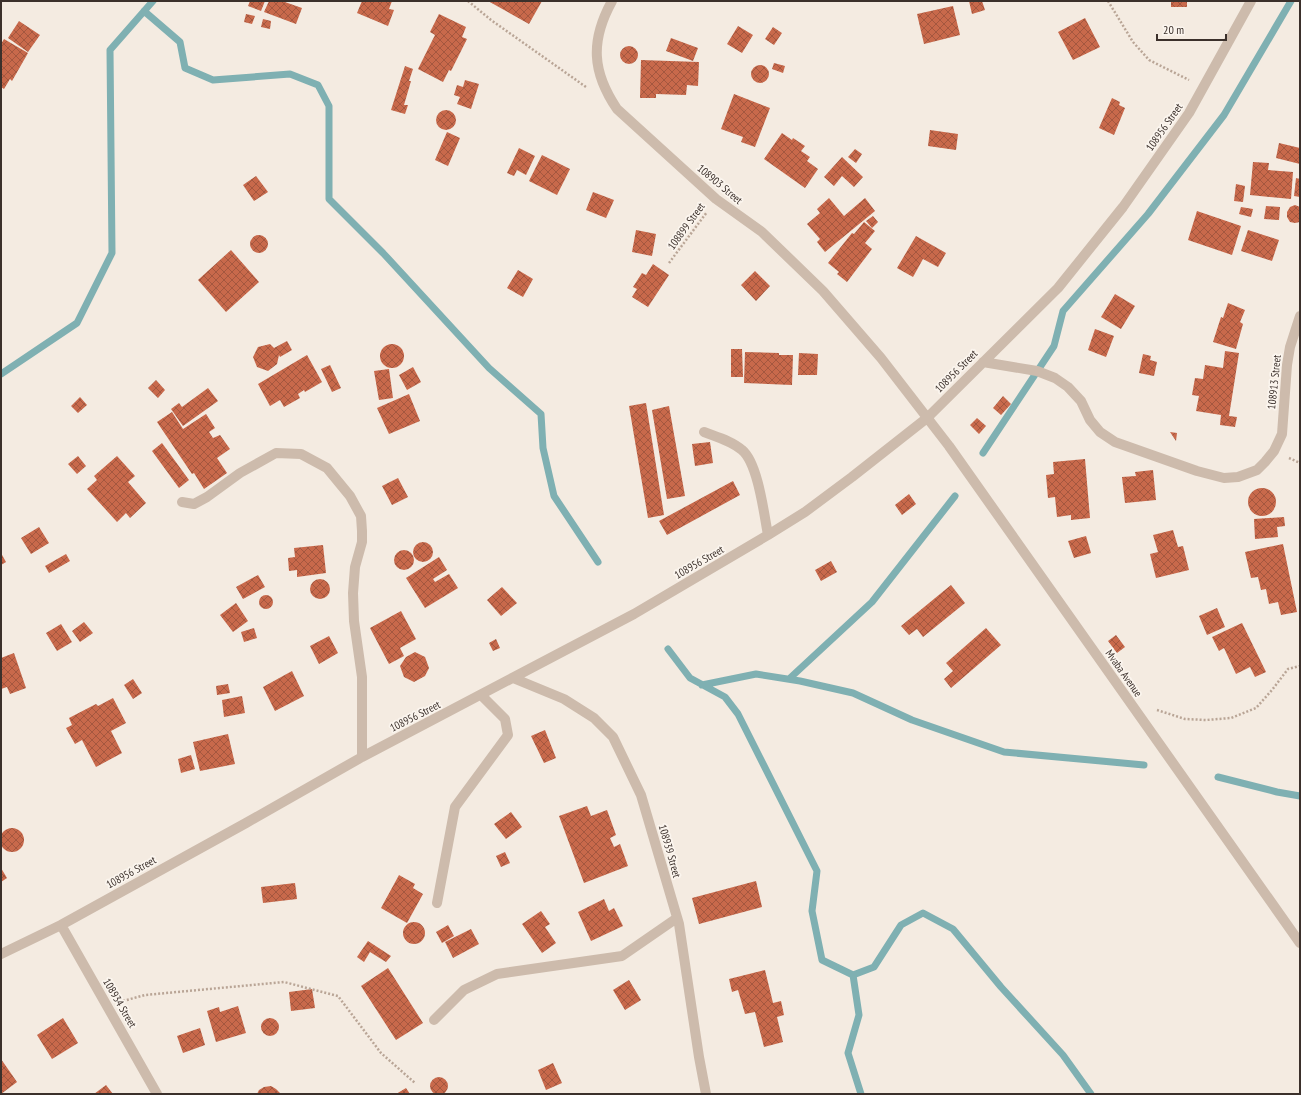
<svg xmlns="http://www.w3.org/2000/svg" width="1301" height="1095" viewBox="0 0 1301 1095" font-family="'PT Sans Narrow',sans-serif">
<defs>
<pattern id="building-cross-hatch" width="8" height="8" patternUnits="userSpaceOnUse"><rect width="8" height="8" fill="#c8694b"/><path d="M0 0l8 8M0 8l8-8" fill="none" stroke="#a4573f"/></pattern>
</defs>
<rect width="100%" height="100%" fill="#f4ebe1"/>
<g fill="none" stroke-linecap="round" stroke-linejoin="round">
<path stroke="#7fb0b2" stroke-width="7" d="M144,11L180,42L185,68L213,80L290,74L318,85L329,106V199L383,253L489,368L541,414L543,448L554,496L598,562
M1,374L77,323L112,253L110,50L153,1
M983,453L1054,346L1063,311L1148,214L1224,115L1291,1
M668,649L690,678L725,697L738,714L817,871L812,911L822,960L853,975L874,967L901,925L923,913L953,929L1001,987L1063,1055L1091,1094
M789,679L872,602L955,496
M702,685L756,674L800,681L853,693L912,720L1004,752L1144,765
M1218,777L1277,792L1300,796
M853,975L859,1015L848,1053L861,1094"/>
</g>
<path fill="url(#building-cross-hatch)" d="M250,1H265L261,11L248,6Z
M269,1H282L302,8L296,24L264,12Z
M362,1H392L389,9L394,10L388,26L357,13Z
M488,1H542L529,24Z
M969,1H982L985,10L972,14Z
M1171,1H1187V7H1171Z
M953,6L960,35L924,44L917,14Z
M246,14L255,16L252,24L244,22Z
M439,14L466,27L462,37L467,39L451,71L449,70L443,82L418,69L435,35L430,32Z
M1085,18L1100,47L1073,60L1058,32Z
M263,19L271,21L270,29L261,27Z
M19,21L40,35L28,52L8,38Z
M738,26L753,35L742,53L727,44Z
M773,27L782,33L774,45L765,39Z
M671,38L698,48L693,61L666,51Z
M4,39L28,53L12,81L10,79L4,89L1,87V44Z
M620 55a9 9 0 1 1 18 0a9 9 0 1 1-18 0Z
M641,60L699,62L698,86L687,85L686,95L656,94V98H640Z
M774,63L785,66L783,73L772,69Z
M751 74a9 9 0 1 1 18 0a9 9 0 1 1-18 0Z
M405,66L413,69L409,81H411L404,105H408L405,114L391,110Z
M465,80L479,84L471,109L457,104L460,97L454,95L457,85L463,87Z
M734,94L770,108L755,147L741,142L743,137L721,129Z
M1112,98L1120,102L1119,105L1125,108L1114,135L1099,128Z
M436 120a10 10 0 1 1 20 0a10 10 0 1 1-20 0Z
M930,130L958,134L956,150L928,146Z
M447,132L460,138L448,166L435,160Z
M782,133L792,140L793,138L805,146L801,151L810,157L807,161L818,169L805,188L764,159Z
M1279,143L1300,148V164L1276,158Z
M519,148L535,156L526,175L517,170L514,176L507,173Z
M855,149L862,154L856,163L848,157Z
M542,155L570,169L557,195L529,181Z
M842,157L863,177L854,187L842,176L834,186L824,177Z
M1253,162L1269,163L1268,170L1293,172L1291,199L1250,195Z
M256,176L268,192L254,201L243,185Z
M1296,178L1300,179V197L1294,196Z
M1236,184L1245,186L1243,202L1234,201Z
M593,192L614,200L606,218L586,210Z
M829,198L844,216L865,198L875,211L825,252L817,242L820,239L807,224L820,213L817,209Z
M1295,205L1300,207V222L1295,223L1290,222L1287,217V212L1290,207Z
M1266,206L1280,207L1279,220L1264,219Z
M1241,207L1253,209L1251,217L1239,214Z
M1197,211L1241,226L1232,255L1188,240Z
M873,216L878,222L872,228L866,221Z
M864,222L875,231L865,243L872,249L847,282L837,274L839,272L828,263L852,233L854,234Z
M636,230L656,234L652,256L632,252Z
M1248,230L1279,240L1272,261L1241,251Z
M250 244a9 9 0 1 1 18 0a9 9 0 1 1-18 0Z
M916,236L946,253L938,267L923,259L913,277L897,268Z
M231,250L259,282L226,312L198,280Z
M653,264L669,275L648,307L632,297L637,289L633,287L642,273L646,275Z
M518,270L533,279L523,297L507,288Z
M755,271L770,286L756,301L741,285Z
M1115,294L1135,306L1121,329L1101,317Z
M1228,303L1245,310L1240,322L1243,324L1236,349L1213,342L1221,317L1223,318Z
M1095,329L1114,336L1106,357L1088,350Z
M287,341L292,350L280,357L279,355L277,364L268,371L257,367L253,357L258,347L270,344L274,348Z
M380 356a12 12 0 1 1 24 0a12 12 0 1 1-24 0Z
M731,349H742L743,377H731Z
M1225,351L1239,353L1229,416L1237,417L1235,427L1220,425L1221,415L1196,411L1199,396L1192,395L1195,378L1203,379L1205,365L1223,368Z
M745,352L779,353V355H793L792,385L744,383Z
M799,353L818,354L817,375H798Z
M1143,354L1151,356L1150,360L1157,362L1154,376L1139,373Z
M307,355L322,382L305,392L304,390L298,394L300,398L284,407L280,400L270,406L258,384Z
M330,365L341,388L332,392L321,369Z
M413,367L421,382L407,390L399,375Z
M389,369L393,398L379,400L374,371Z
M156,380L165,390L158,398L148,388Z
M208,388L218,401L183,426L171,409L179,403L182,407Z
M409,394L420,421L389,434L377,408Z
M1003,396L1011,404L1001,415L993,408Z
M80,397L87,405L78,413L71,406Z
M646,403L664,515L648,518L629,406Z
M669,406L685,496L667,499L652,410Z
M172,412L183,429L206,414L215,428L209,432L213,438L220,435L230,449L217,458L227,473L204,489L194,473L192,474L157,422Z
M977,418L986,426L979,434L970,425Z
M1170,432L1177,433L1176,441Z
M710,442L713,463L695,466L692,444Z
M162,443L189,480L179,488L152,451Z
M78,456L86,466L77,474L68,464Z
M117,456L135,476L128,482L146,503L130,518L126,513L117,522L87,489L97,480L94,476Z
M1085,459L1090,518L1071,520V515L1057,517L1055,497L1048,498L1046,475L1054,474L1053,462Z
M1153,470L1156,500L1125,503L1122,477L1136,476L1135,472Z
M398,478L408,497L392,505L382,486Z
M733,481L740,495L667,535L659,521Z
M1248 502a14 14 0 1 1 28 0a14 14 0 1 1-28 0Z
M909,494L916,504L902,515L895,505Z
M1284,517L1285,526L1277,527L1278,537L1255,539L1254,519Z
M39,527L49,543L31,554L21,538Z
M1173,530L1178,547L1183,546L1189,570L1156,578L1150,554L1158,552L1153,535Z
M1086,536L1091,553L1074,558L1068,541Z
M413 552a10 10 0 1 1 20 0a10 10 0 1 1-20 0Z
M1283,544L1297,612L1281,615L1278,602L1269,604L1266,589L1261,590L1258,577L1251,578L1245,552Z
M323,545L326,573L297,577V570L289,571L288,558L295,557L294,548Z
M394 560a10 10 0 1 1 20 0a10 10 0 1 1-20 0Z
M1,553L6,562L1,565Z
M66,554L70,561L49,573L45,566Z
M439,557L447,570L433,579L435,582L449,574L458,588L425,608L406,578Z
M831,561L837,572L821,581L815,570Z
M258,575L265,587L243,599L236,587Z
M310 589a10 10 0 1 1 20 0a10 10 0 1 1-20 0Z
M951,585L965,603L923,637L917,629L909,635L901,626Z
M502,587L517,603L501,616L487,600Z
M259 602a7 7 0 1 1 14 0a7 7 0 1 1-14 0Z
M236,603L248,621L233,632L220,615Z
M1217,608L1225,627L1207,635L1199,616Z
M401,611L416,639L400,648L404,656L389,664L370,628Z
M84,622L93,633L80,642L72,631Z
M1242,623L1266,672L1255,677L1250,667L1236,674L1224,648L1219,651L1212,637Z
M61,624L72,642L57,651L46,633Z
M254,628L257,638L244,642L241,632Z
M986,628L1001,645L951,688L944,679L953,671L946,663Z
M1116,635L1125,647L1117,653L1108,641Z
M329,636L338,653L319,664L310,646Z
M496,639L500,648L493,651L489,643Z
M415,652L425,657L429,668L425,676L414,682L404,677L400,666L406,657Z
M14,653L26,688L10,694L7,687L1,689V658Z
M292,671L304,696L275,711L263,687Z
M133,679L142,693L133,699L124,685Z
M228,684L230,693L217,695L216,686Z
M242,696L245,713L224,717L222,700Z
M113,698L126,723L111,731L122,753L96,767L82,740L75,744L66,728L72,725L69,718L96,704L98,706Z
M545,730L556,758L544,763L531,736Z
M228,734L235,764L200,771L193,742Z
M191,755L195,769L181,773L178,759Z
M587,806L591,816L607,810L616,835L610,838L614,847L620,844L628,866L584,883L559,816Z
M511,812L522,827L506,839L494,824Z
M0 840a12 12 0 1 1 24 0a12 12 0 1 1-24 0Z
M505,852L510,863L501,867L496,856Z
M1,868L7,878L1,882Z
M399,875L415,884L413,888L423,894L407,923L381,908Z
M756,881L762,907L699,924L692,898Z
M295,883L297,899L263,903L261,887Z
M604,899L609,911L614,908L623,926L591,941L578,912Z
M541,911L550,924L545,927L556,943L542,953L522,924Z
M403 933a11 11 0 1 1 22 0a11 11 0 1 1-22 0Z
M448,925L454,936L442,943L436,932Z
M471,929L479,944L453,958L445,942Z
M368,941L391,956L386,962L370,952L364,962L357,957Z
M388,968L423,1023L396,1040L361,986Z
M765,970L773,1003L781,1001L784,1015L777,1017L783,1042L764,1047L755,1012L745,1014L738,990L732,992L729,979Z
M629,980L641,1000L625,1010L613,990Z
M312,989L315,1008L291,1011L289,992Z
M238,1006L246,1033L216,1042L207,1011L219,1007L220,1012Z
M261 1027a9 9 0 1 1 18 0a9 9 0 1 1-18 0Z
M63,1018L78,1043L52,1059L37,1035Z
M200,1028L205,1045L183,1053L177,1036Z
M1,1059L17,1082L1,1094Z
M553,1063L562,1083L546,1090L538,1070Z
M430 1086a9 9 0 1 1 18 0a9 9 0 1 1-18 0Z
M106,1085L113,1094H94Z
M271,1086L276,1089L281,1094H257L259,1090L264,1087Z
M406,1088L410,1094H396Z"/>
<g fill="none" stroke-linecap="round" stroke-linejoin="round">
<path stroke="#b9a596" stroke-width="2.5" stroke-dasharray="2 2" stroke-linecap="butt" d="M468,1L491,20L586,87
M1108,1L1133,42L1149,60L1189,80
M669,263L707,212
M1289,458L1300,463
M1157,710L1185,719L1206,720L1231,718L1256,708L1272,690L1288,669L1300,666
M123,1001L145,995L284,982L338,996L381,1053L415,1083"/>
<path stroke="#cdbbac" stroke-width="10" d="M612,1C590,41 592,72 617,109L716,199L762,232L823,291L881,358L949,446L1300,943
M983,362L1037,371L1055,378L1068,387L1081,401L1090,420L1100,432L1115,442L1197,471L1224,478L1238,477L1257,470L1265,462L1274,451L1282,434L1287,365L1290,347L1300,316
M704,432C717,437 732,441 742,450C758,463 764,514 768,535
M182,502L194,504L207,497L240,473L276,453L301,454L327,468L350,496L361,516L362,531V542L355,567L353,593L354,621L362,677V757
M513,678L564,699L594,718L613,737L641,795L679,924L699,1057L706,1094
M437,903L455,807L508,735L505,719L481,695
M61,925L157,1094
M1,954L61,925L246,823L362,757L634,614L768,535L805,512L852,477L927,418L1058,288L1123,207L1189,113L1251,1
M434,1020L464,990L497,974L622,956L677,918"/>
</g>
<g text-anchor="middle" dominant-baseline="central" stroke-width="3.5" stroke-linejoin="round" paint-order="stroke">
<g font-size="11" fill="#3b302b" stroke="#fbf5ee">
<text transform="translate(1164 127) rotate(-55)">108956 Street</text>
<text transform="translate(720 184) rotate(40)">108903 Street</text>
<text transform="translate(686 226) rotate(-54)">108899 Street</text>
<text transform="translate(956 371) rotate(-45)">108956 Street</text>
<text transform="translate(1274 382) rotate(-84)">108913 Street</text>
<text transform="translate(699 562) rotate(-30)">108956 Street</text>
<text transform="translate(1124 673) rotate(55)">Mvaba Avenue</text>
<text transform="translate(415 716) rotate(-27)">108956 Street</text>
<text transform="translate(670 851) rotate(74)">108939 Street</text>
<text transform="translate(131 872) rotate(-29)">108956 Street</text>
<text transform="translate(120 1003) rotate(60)">108934 Street</text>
</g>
</g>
<rect width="1301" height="1095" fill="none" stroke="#3b302b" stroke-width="4"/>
<path d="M1157 34v6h69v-6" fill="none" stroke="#3b302b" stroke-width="2"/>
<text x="1163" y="34" font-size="12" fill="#3b302b" stroke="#fbf5ee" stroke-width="3" paint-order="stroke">20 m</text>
</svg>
